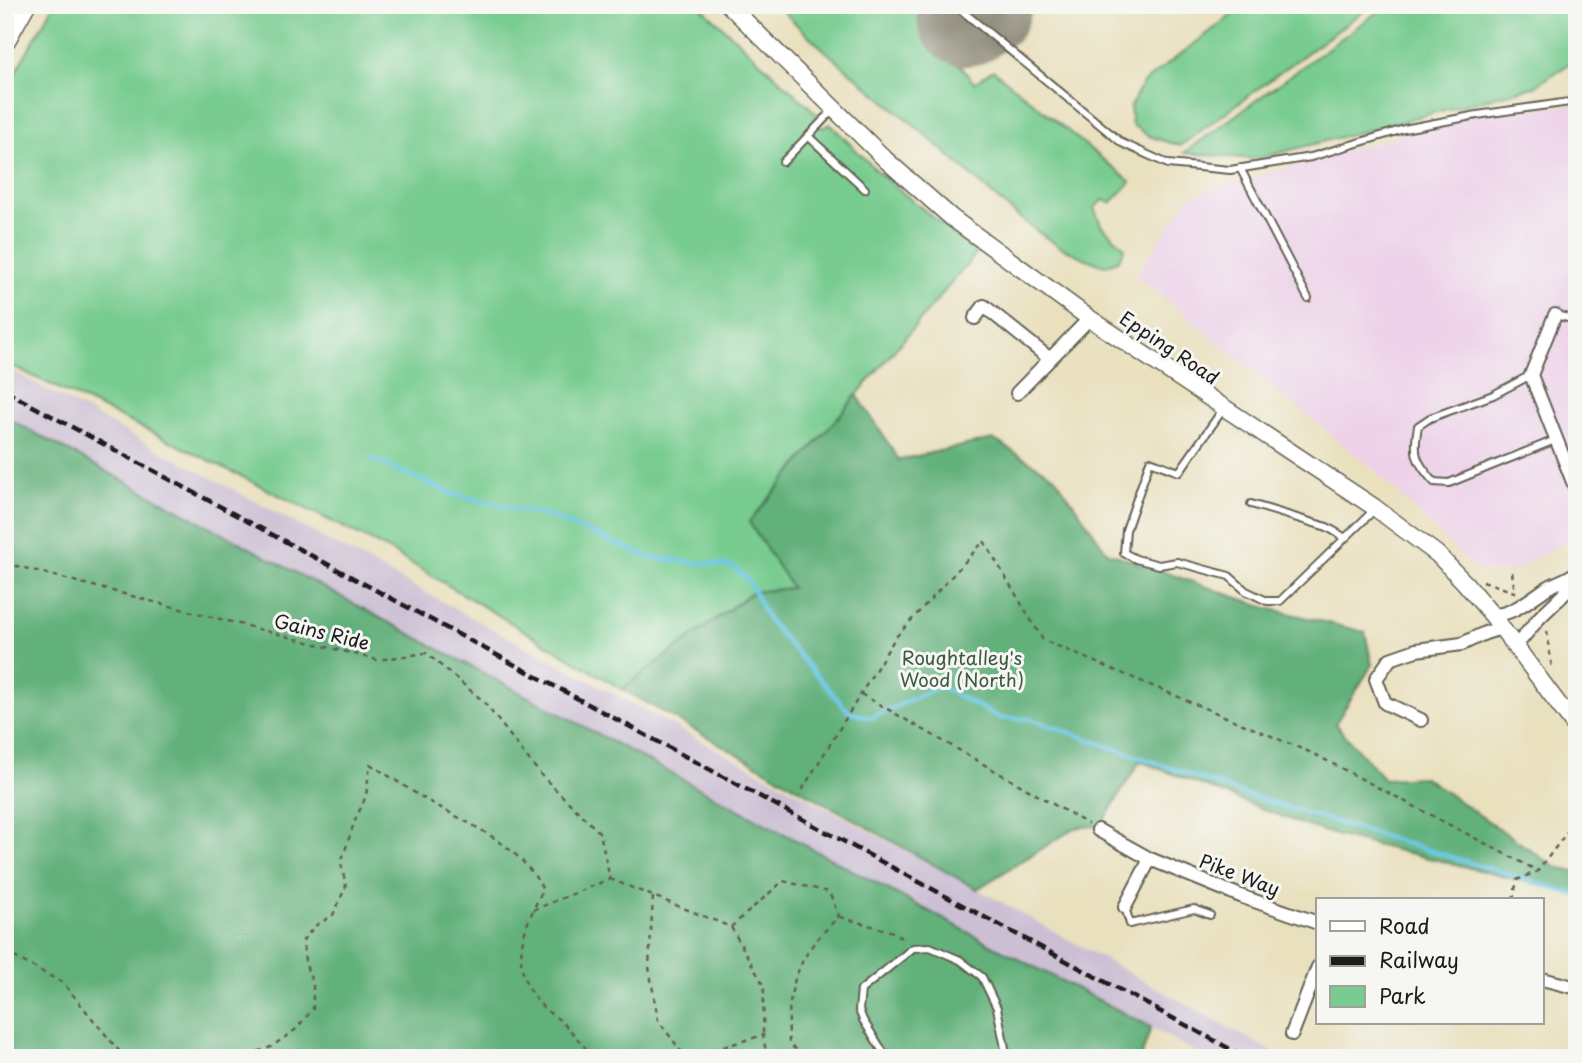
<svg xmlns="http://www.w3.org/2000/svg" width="1582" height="1063" viewBox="0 0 1582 1063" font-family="'Playpen Sans',sans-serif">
<rect width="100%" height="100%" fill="#f6f6f2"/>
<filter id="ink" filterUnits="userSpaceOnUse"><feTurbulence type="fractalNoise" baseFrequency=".0143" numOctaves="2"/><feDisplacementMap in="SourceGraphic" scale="14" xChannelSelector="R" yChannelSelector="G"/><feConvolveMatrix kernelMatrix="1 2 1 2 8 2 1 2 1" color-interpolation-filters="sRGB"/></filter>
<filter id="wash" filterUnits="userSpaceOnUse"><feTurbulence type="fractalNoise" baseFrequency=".00686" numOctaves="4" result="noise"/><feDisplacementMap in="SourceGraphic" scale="28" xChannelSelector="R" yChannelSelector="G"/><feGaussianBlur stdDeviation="1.57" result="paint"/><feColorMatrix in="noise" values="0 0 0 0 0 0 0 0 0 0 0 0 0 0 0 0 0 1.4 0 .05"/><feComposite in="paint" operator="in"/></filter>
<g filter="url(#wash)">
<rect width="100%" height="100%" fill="#e9e0bd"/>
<path fill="#edd1e9" d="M1577,104V534L1512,572L1477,571L1371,467L1136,275L1190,196L1460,118Z"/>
<path fill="#ccbfd4" d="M5,367L977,889L1284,1058H1205L1151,1027L992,945L5,417Z"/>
<path fill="#78cc90" stroke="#4a7456" stroke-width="2" d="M54,5H699L817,114L815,121L823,128L830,124L882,176L977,253L749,522L792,588L752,592L622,689L385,548L160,436L5,363V90Z
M777,5H913L974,83L993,70L1131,182L1111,203L1103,200L1094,208L1101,225L1125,248L1118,261L1104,266C1086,259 1067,252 1051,241C1007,211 969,172 929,138C878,94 823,53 777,5Z
M1245,5H1372L1180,146L1149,136L1132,125L1130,107L1143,83Z
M1387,5H1577V59L1533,87L1256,159L1184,153Z"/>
<path fill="#62b07a" stroke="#3f664b" stroke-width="2" d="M857,395L899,460L993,439L1055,477L1107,552L1267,608L1365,632L1372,665L1335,724L1384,779L1424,777L1542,858L1557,867L1577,873V894L1342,837L1301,824L1140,761L1101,825L1075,828L977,889L622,689L753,592L792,588L749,522Z
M5,417L992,945L1151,1027L1141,1058H5Z"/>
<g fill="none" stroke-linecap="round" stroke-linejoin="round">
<path stroke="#67c6e5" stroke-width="4.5" d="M372,459L454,494L552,517L651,558L732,566L748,580L769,621L849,712L871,718L940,686L1000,718L1031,719L1250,796L1577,895"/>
<path stroke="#827e6c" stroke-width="100" d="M967,16L982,5"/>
</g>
</g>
<g filter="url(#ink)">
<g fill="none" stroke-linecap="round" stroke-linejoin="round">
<defs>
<path id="service" d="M955,5L1122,143L1168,164L1230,170L1311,157L1404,129L1477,115L1577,101
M808,136L865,189
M783,162L833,110
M1240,168L1308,298
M1555,315L1577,320
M1531,375L1493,395L1430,418L1418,426C1413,454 1415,461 1434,482L1449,483L1555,440
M1224,408L1179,472L1150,461L1126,530L1124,553L1136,559L1159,565L1177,562L1229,576L1246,591L1267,601H1280L1369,515L1373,508
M1251,504L1327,527L1344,537
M1125,907L1130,924L1194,909L1210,915
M887,1058L863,1020L859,1010L861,990L913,948L930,947L960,960L982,977L997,1008L1007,1058"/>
<path id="minor" d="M1555,315L1531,375L1577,492
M975,318L984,306L1050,359
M1017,393L1084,324L1089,318
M1492,615C1513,615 1530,599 1547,588C1558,581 1566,581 1577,572
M1515,647L1540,617L1566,592L1568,579
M1421,720L1385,703L1376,679L1390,659L1416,650L1462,644L1485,633L1501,628
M1098,830L1150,859L1243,897L1318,923
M1125,907L1150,859
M1542,979L1577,988
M1292,1034L1318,967"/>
<path id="secondary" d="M729,5L886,160L952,218L1089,318L1374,507L1437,554L1465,583L1492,615L1577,729"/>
<path id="motorway" d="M5,39L24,5"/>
</defs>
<use href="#service" stroke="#646154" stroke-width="10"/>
<use href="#minor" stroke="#646154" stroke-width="16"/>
<use href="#secondary" stroke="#646154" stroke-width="19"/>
<use href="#motorway" stroke="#646154" stroke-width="24"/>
<path stroke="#646154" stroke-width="2.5" stroke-dasharray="5 5" stroke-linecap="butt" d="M5,563L377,660L426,653L483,701L541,775L600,833L610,879L533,910
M1512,572L1515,593
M1483,581L1517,593
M1547,631L1552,669
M861,694L1088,824
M802,790L895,638L984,541L1043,640L1314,754L1538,871
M610,879L731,927L783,881L829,892L839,916C829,927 817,937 810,949C789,980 788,1008 789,1044L807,1058
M653,897L649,967L658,1020L686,1058L763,1035L767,1058
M1513,900L1517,880L1538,871L1577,819
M840,917L893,932L905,941
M731,927L764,986L763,1034
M5,952L63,983L125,1058
M239,1058L271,1047L295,1030L313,1009V985L305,962L303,940L315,926L333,915L346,886L341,863L354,823L366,796L370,764C391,777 412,792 434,804C476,828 520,845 543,890C522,930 507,969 542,1006C548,1013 557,1017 563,1023C574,1034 583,1045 592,1056L590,1058
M810,1058L863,1053L868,1049"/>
<use href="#service" stroke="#fff" stroke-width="6"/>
<use href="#minor" stroke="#fff" stroke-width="12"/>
<use href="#secondary" stroke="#fff" stroke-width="16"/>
<use href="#motorway" stroke="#fff" stroke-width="21"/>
<path stroke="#1c1c1c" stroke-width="4.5" stroke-dasharray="10 5" stroke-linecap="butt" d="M5,391L1247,1058"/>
</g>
</g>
<g text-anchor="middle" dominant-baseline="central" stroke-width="6" stroke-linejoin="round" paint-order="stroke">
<g font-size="19" fill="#1c1c1c" stroke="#f6f6f2">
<text transform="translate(1170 347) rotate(34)">Epping Road</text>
<text transform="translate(322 631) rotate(14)">Gains Ride</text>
<text transform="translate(1240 874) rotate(21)">Pike Way</text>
</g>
<g font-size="19" fill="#3c5a45" stroke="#f6f6f2">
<text x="962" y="657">Roughtalley's<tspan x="962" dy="22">Wood (North)</tspan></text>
</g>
</g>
<rect width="1582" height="1063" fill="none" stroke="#f6f6f2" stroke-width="28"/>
<rect x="1316" y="898" width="228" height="126" fill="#f6f6f2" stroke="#9f9f9c" stroke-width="2"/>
<rect x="1330" y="921" width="35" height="10" fill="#ffffff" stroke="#9f9f9c" stroke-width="2"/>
<text x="1379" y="934" font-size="21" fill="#1c1c1c">Road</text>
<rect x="1330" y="956" width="35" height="10" fill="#1c1c1c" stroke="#9f9f9c" stroke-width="2"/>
<text x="1379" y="968" font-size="21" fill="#1c1c1c">Railway</text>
<rect x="1330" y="986" width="35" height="21" fill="#78cc90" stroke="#9f9f9c" stroke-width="2"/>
<text x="1379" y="1004" font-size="21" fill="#1c1c1c">Park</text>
</svg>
